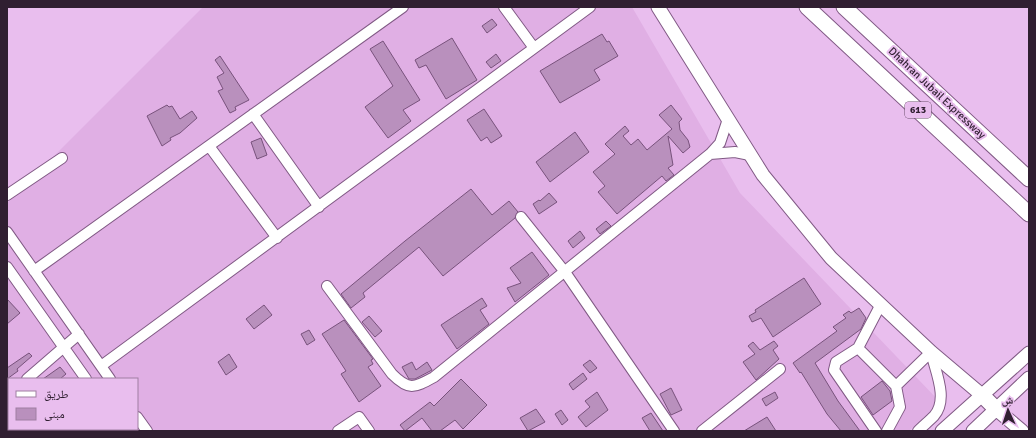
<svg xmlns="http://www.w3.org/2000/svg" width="1036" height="438" viewBox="0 0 1036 438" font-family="Signika,'Noto Naskh Arabic',sans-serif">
<rect width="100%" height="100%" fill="#e9beee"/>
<path fill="#e0afe4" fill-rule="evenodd" d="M203,7H632L740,193L940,402L909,431H7V203ZM9,379H137V429H9Z"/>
<path fill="#b990bd" stroke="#78527c" d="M492,19L497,25L487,33L482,26Z
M602,34L607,42L609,41L618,56L594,70L600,80L560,103L540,71Z
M452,38L477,80L446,99L426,65L419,68L415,60Z
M383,41L420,100L403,110L411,121L388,138L365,107L393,86L370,49Z
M496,54L501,61L491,68L486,62Z
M220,56L249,100L235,107L236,110L230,113L218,91L223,89L217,77L224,73L215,60Z
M167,105L169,107L172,106L180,119L192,111L197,118L180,133L170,138L171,140L162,146L147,116Z
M671,105L682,119L679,122L680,130L688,140L690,147L683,153L668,136L673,165L668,168L674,175L666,181L662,176L617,214L598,192L605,186L593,172L615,154L605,144L625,126L629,131L623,136L631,145L638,139L647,150L672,129L659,115Z
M484,109L502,136L491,143L487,137L481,141L467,120Z
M575,132L589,152L550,182L536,162Z
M261,138L267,155L257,159L251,142Z
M471,189L492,215L509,201L518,212L515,218L443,276L419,247L363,293L365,297L351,308L341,294L405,241Z
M549,193L557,202L539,214L533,204L539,200L540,201Z
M606,221L611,226L600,234L596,229Z
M580,231L585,238L573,248L568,241Z
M532,252L549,275L515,302L507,288L521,283L510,268Z
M804,278L821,304L773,337L761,318L752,322L749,316L756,312L755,310Z
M482,298L487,306L480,310L489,324L457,349L441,325Z
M7,299L20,313L7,324Z
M264,305L272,315L254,329L246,319Z
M859,308L866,318L861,329L815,363L838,401L860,431H841L827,414L801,372L800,373L793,363L837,331L833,327L846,318L843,315L849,311L851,313Z
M369,316L382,331L375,337L362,322Z
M344,320L373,359L371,360L373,364L368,367L381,386L359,402L341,374L346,371L322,334Z
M309,330L315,340L307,345L301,334Z
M774,341L778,346L773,350L779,359L756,380L743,362L755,354L748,346L753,342L760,350Z
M29,353L32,356L17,369L18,371L7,379V368Z
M229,354L237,367L226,375L218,362Z
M590,360L597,368L590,373L583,365Z
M412,362L416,370L427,362L432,370L415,379H409L402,367Z
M60,367L66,374L60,379H43Z
M583,373L587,379L573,390L569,384Z
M461,379L487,405L463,429L455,420L440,431H432L422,418L405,431L400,425L430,402L434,406Z
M882,381L890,391L892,401L873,415L861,397Z
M671,388L682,410L671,415L660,394Z
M597,392L608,410L586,427L578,417L590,407L585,401Z
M775,392L778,398L766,406L762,399Z
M536,409L545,422L528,431L520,418Z
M561,410L568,420L562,425L555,414Z
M651,413L663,431H650L642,418Z
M767,417L776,431H744Z"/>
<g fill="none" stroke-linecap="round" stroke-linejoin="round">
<defs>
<path id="minor" d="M504,7L534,48
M253,114L319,207
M728,119L720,143L710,154L735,152L750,155
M209,146L277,238
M7,195L62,158
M521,217L565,272L674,431
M7,232L110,379
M7,267L86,379
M34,271L403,7
M327,286L392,374C409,391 414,388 434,377L710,154
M881,304L858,348L896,386L931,352
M858,348L836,362L834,370L876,431
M101,366L590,7
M27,379L79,334
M7,397L9,395
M137,417L147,431
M121,429L122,431
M338,431L359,417L369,431
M702,431L780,369
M887,431L900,407L896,386
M918,431C923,426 929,421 934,416C949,399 935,371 931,352"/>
<path id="major" d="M658,7L763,175L831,258L931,352L983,396
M996,409L1022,431
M942,431L1029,353
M973,431L1029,378"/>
<path id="highway" d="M807,7L1029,214
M844,7L1029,179
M983,396L996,409"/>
</defs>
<use href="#minor" stroke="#815a85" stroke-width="12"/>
<use href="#major" stroke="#815a85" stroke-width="15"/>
<use href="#highway" stroke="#815a85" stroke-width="17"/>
<use href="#minor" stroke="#fff" stroke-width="10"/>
<use href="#major" stroke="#fff" stroke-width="13"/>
<use href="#highway" stroke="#fff" stroke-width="15"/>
</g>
<g text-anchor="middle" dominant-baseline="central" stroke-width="4" stroke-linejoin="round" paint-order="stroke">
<rect fill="#e9beee" stroke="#684f6a" stroke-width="1" x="905" y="102" width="26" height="16" rx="3"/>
<g font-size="10" font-weight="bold" fill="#301f31">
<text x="918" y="110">613</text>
</g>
<g font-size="11" fill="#301f31" stroke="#e9beee">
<text transform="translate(937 93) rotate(43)">Dhahran Jubail Expressway</text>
</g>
</g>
<rect width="1036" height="438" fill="none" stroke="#301f31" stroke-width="16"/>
<rect x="8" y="378" width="130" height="52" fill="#e9beee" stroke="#9f7ea2"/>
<rect x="16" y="391" width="20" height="6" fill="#ffffff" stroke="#9f7ea2"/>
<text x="44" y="398" font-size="12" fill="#301f31">طريق</text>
<rect x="16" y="408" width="20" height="12" fill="#b990bd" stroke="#9f7ea2"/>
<text x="44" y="418" font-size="12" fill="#301f31">مبنى</text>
<g transform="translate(1008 410) rotate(357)" stroke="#e9beee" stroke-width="3" paint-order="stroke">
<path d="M0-3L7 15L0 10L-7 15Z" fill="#301f31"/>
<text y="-6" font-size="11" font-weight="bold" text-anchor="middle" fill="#301f31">ش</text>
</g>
</svg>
